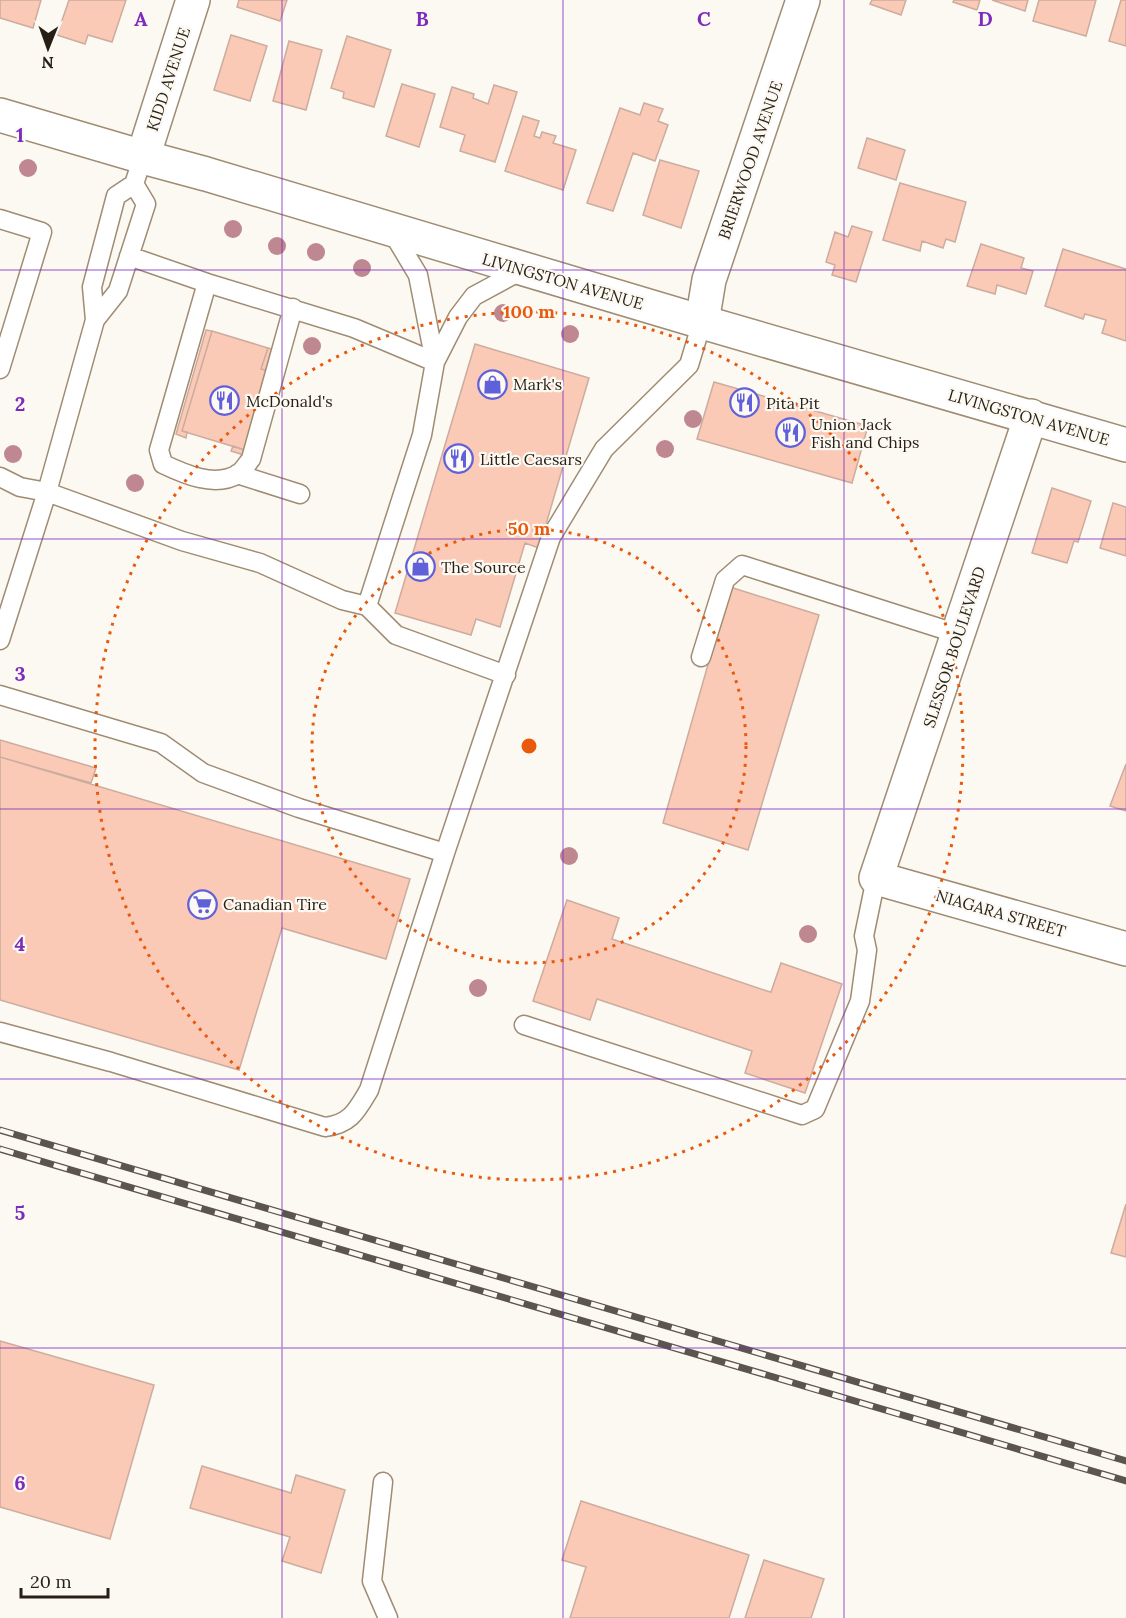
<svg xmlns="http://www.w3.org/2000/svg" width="1126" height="1618" viewBox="0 0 1126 1618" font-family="Lora,serif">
<rect width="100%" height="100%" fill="#fcf8f2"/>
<path fill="#facab6" stroke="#ccac9e" stroke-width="1.5" d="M0,0H41L33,28L0,18Z
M69,0H126L112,42L88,35L85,44L57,35Z
M239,0H287L280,21L237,7Z
M872,0H906L901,15L870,4Z
M954,0H980L977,10L953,2Z
M992,0H1028L1025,11Z
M1039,0H1096L1086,36L1033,21Z
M1121,0H1126V46L1109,41Z
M231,35L267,46L250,101L214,90Z
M347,36L391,50L374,107L343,98L344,92L331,88Z
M289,41L322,50L306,110L273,101Z
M402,84L435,94L419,147L386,136Z
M494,85L517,92L495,162L460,151L465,135L440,127L452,87L474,94L473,98L488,104Z
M644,103L663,109L658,121L668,125L655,161L633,153L613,211L587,203L620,108L640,115Z
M523,116L539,121L534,136L540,138L542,132L556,136L553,143L576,150L563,190L505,171Z
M867,138L905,150L896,180L858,168Z
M660,160L699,171L681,228L643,215Z
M900,183L966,202L955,242L946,239L943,248L922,241L920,251L883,240Z
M852,226L872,232L856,282L832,275L835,265L826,262L835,232L848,237Z
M981,244L1024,258L1021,268L1033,271L1026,294L997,285L995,294L967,286Z
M1063,249L1126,269V341L1102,333L1106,320L1085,314L1083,319L1045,306Z
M206,330L212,331L182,431L187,432L186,438L176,434Z
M212,331L268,348L261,369L269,371L245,450L182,431Z
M475,344L589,378L539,548L525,543L500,627L476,619L471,635L395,613Z
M268,348L272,349L268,365L274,367L247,456L231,451L233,446L245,450L269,371L261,369Z
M714,382L868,426L852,483L697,439Z
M1052,488L1091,501L1078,542L1074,541L1067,563L1032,553Z
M1113,503L1126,507V556L1100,548Z
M730,587L819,615L748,850L663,823Z
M0,740L96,768L91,783L0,757Z
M0,757L410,879L386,959L282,928L239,1070L0,1000Z
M1126,764V811L1110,806Z
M567,900L619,918L612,939L767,991L771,992L781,963L842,984L805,1093L745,1073L752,1051L597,999L590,1020L533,1001Z
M1126,1204V1257L1111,1253Z
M0,1341L154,1385L110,1539L0,1507Z
M202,1466L291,1493L296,1475L345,1490L321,1573L282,1561L290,1537L190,1508Z
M581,1501L749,1555L729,1618H570L586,1567L562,1560Z
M764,1560L824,1579L811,1618H745Z"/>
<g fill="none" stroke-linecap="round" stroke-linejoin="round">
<defs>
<path id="service" d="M0,219L42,232L0,369
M129,256L207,283L354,328L435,362
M207,283L159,450L163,464C184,474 215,488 238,474C243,471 247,464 251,459L293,308
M95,320L118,291L146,204L134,184L138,172
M435,362L458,317L474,296L524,269
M237,474L300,494
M0,477L20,487L47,492L182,541L260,563L342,600L367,606L396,635L506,675
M367,606L422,435L435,362L418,275L391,230
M0,640L47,492L95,320L92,287L116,196L134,184
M701,657L725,580L742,565L958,634
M0,695L161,743L203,773L299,808L445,853L551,537L604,449L689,365L702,322
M524,1025L802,1115L815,1109L860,1001L867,950L864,936L876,878
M0,1032L111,1062L325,1127C351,1124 357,1110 369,1090L445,853
M383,1482L372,1581L388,1618"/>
<path id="minor" d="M143,157L193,0
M702,322L709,280L803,0
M1031,416L876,878L1126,949"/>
<path id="secondary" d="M0,115L143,157L206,174L702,322L1126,445"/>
</defs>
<use href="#service" stroke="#9f8c73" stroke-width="21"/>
<use href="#minor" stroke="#9f8c73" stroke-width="36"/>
<use href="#secondary" stroke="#9f8c73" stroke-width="36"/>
<use href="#service" stroke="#fff" stroke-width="18"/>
<use href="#minor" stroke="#fff" stroke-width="33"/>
<use href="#secondary" stroke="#fff" stroke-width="33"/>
<defs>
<path id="rail" d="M0,1130L1126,1461
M0,1149L1126,1481"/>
</defs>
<use href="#rail" stroke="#5c554d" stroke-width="7"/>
<use href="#rail" stroke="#fcf8f2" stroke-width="4.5" stroke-dasharray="14" stroke-linecap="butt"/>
</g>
<g fill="#bf8790">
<circle cx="28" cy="168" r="9"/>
<circle cx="233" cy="229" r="9"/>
<circle cx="277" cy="246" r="9"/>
<circle cx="316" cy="252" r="9"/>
<circle cx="362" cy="268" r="9"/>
<circle cx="503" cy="313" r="9"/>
<circle cx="570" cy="334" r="9"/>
<circle cx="312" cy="346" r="9"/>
<circle cx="693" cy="419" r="9"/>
<circle cx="665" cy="449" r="9"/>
<circle cx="13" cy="454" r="9"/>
<circle cx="135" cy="483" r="9"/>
<circle cx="569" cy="856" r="9"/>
<circle cx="808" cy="934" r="9"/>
<circle cx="478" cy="988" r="9"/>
</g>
<path fill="none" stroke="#7b2cbf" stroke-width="1.5" stroke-opacity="0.55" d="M282,0V1618M563,0V1618M844,0V1618M0,270H1126M0,539H1126M0,809H1126M0,1079H1126M0,1348H1126"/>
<g fill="none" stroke="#e8590c" stroke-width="3" stroke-dasharray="3 6">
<circle cx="529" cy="746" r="217"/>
<circle cx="529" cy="746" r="434"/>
</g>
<defs>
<symbol id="shop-ring" viewBox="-11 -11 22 22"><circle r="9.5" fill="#fcf8f2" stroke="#6061da" stroke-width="1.5"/><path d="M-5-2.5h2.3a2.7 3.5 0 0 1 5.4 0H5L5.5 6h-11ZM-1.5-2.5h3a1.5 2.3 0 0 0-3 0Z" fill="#6061da"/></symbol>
<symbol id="restaurant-ring" viewBox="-11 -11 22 22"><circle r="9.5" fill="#fcf8f2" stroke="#6061da" stroke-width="1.5"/><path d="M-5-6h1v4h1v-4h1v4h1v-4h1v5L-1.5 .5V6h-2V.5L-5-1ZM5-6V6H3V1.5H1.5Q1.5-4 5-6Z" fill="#6061da"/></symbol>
<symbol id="supermarket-ring" viewBox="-11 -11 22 22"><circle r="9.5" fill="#fcf8f2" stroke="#6061da" stroke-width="1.5"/><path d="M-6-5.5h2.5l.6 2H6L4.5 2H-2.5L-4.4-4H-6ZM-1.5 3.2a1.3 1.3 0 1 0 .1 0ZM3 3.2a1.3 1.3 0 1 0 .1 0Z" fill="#6061da"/></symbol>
</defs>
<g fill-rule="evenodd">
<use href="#shop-ring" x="476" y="368" width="33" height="33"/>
<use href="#restaurant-ring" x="208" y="384" width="33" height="33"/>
<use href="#restaurant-ring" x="728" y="386" width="33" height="33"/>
<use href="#restaurant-ring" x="774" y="416" width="33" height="33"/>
<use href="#restaurant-ring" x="442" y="442" width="33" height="33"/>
<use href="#shop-ring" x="404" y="550" width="33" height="33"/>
<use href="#supermarket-ring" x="186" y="888" width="33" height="33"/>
</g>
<g text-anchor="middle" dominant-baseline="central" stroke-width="4.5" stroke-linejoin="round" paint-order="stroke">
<g font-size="16" fill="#271f15" stroke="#fcf8f2">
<text transform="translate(168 79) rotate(-72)">KIDD AVENUE</text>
<text transform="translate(750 160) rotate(-71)">BRIERWOOD AVENUE</text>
<text transform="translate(563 281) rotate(16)">LIVINGSTON AVENUE</text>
<text transform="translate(1029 417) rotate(16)">LIVINGSTON AVENUE</text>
<text transform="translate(954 647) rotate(-72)">SLESSOR BOULEVARD</text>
<text transform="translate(1001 913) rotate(16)">NIAGARA STREET</text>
</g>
<g font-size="16" fill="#271f15" stroke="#fcf8f2" text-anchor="start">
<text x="513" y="384">Mark's</text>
<text x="246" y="401">McDonald's</text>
<text x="766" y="403">Pita Pit</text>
<text x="811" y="424">Union Jack<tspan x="811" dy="18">Fish and Chips</tspan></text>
<text x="480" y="459">Little Caesars</text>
<text x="441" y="567">The Source</text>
<text x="223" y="904">Canadian Tire</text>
</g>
</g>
<g font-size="20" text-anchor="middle" font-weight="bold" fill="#7b2cbf" stroke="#fcf8f2" stroke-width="4.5" stroke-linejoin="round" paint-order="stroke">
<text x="141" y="26">A</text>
<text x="422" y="26">B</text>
<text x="704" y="26">C</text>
<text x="985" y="26">D</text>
<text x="20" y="142">1</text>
<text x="20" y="411">2</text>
<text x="20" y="681">3</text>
<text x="20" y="951">4</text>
<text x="20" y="1220">5</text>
<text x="20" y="1490">6</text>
</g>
<circle cx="529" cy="746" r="9" fill="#e8590c" stroke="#fcf8f2" stroke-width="3"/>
<g font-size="18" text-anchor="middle" font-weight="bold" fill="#e8590c" stroke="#fcf8f2" stroke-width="4.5" stroke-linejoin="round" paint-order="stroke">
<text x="529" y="318">100 m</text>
<text x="529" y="535">50 m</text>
</g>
<g transform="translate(48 48) rotate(181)" stroke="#fcf8f2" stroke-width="4.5" paint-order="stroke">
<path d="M0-4.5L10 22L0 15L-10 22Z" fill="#271f15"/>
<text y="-9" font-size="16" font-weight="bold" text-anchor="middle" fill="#271f15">N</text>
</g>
<path d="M21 1588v9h87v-9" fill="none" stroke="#271f15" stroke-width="3"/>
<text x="30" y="1588" font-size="18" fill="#271f15" stroke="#fcf8f2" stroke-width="4.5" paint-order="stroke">20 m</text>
</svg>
